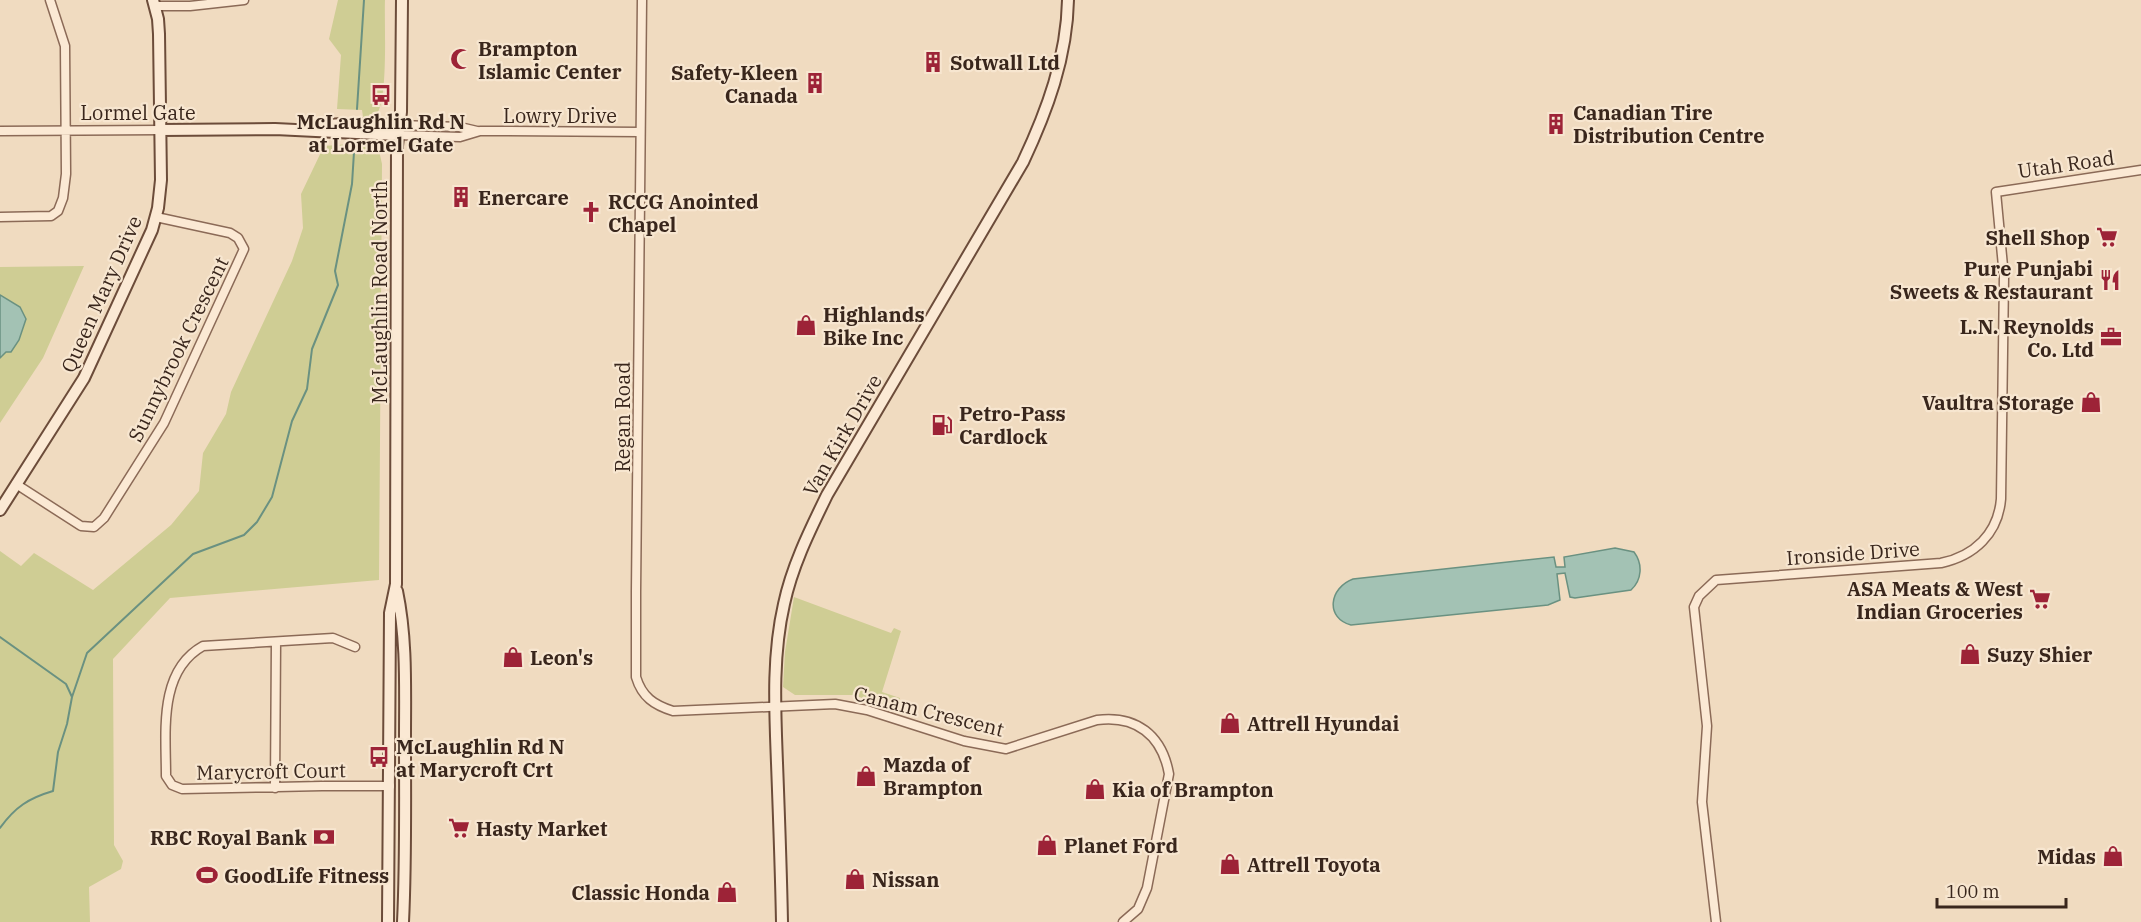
<svg xmlns="http://www.w3.org/2000/svg" width="2141" height="922" viewBox="0 0 2141 922" font-family="'IBM Plex Serif',serif">
<rect width="100%" height="100%" fill="#f0dbc0"/>
<path fill="#cfcd94" d="M338,0H385C384,21 389,105 375,116L363,117L362,110L337,109L341,55L329,39Z
M363,143L378,146L382,164L379,580L170,598L113,659L114,845L123,861L121,869L89,887L90,922H0V551L21,566L34,553L93,590L171,525L199,491L203,453L226,414L231,392L292,261L303,228L301,194L324,146Z
M84,266L43,358L0,423V267Z
M794,597L891,633L894,628L901,631L882,692L900,698L899,705L893,709L854,695H795L783,687L785,652Z"/>
<path fill="#a3c2b4" stroke="#6a9181" stroke-width="1.5" d="M0,295L20,307L26,319L19,340L11,352H6L0,358Z
M1615,548L1634,552C1643,564 1642,580 1631,590L1575,598L1570,597L1565,573L1557,574L1560,600L1548,605L1351,625C1325,618 1329,588 1353,579L1554,557L1556,567H1565L1564,557Z"/>
<g fill="none" stroke-linecap="round" stroke-linejoin="round">
<path stroke="#6a9181" stroke-width="2" d="M357,109L364,0
M0,637L66,684L72,697L67,724L58,752L53,791C29,798 15,807 0,828
M72,697L87,653L193,554L244,535L257,522L272,497L292,421L307,389L312,349L338,285L335,271L352,184L354,152"/>
<defs>
<path id="street" d="M642,0L636,592V677C642,697 654,705 673,711L835,704L867,710L964,741L1006,749L1097,720C1136,715 1162,735 1169,774L1147,888L1138,909L1123,922
M155,6H190L244,0
M400,125L460,127L477,131
M0,131L161,130
M398,135L460,137L480,131H499L640,132
M0,217L51,216L58,211L63,198L66,174L65,46L50,0
M16,484L81,526L94,527L104,518L164,423L244,249L238,238L230,233L156,217
M355,647L333,638L203,646C158,671 166,732 166,776L172,785L182,789L322,786H390
M275,788L276,642
M1716,922L1702,802L1707,726L1694,607L1699,596L1716,580L1941,563C1974,556 1998,534 2001,499L2004,277L1996,192L2141,170"/>
<path id="secondary" d="M315,126L342,124L400,125
M161,130L275,129L398,135
M0,510L84,378L152,230L158,208L161,180L159,34L158,19L153,0
M397,591C407,639 405,689 405,738C405,799 406,861 403,922
M388,922L390,613L396,584L397,146L401,112L402,0
M782,922C781,869 779,816 777,763C775,710 772,656 784,604C792,566 810,530 827,495L1023,162C1047,111 1067,57 1068,0"/>
</defs>
<use href="#street" stroke="#8b6a57" stroke-width="11"/>
<use href="#secondary" stroke="#6c4c3a" stroke-width="14"/>
<use href="#street" stroke="#fbe9d4" stroke-width="8"/>
<use href="#secondary" stroke="#fbe9d4" stroke-width="10"/>
</g>
<defs>
<symbol id="mosque-bare" viewBox="-9 -9 18 18"><path d="M3.5-4.9A6 6 0 1 0 3.5 4.9A5 5 0 1 1 3.5-4.9Z" fill="#9d2337" stroke="#f7e6d0" stroke-width="2.5" paint-order="stroke"/></symbol>
<symbol id="building-bare" viewBox="-9 -9 18 18"><path d="M-4-6H4V6H1V3H-1V6H-4ZM-2.5-4.3h1.7v1.8h-1.7ZM.8-4.3h1.7v1.8H.8ZM-2.5-1h1.7V.8h-1.7ZM.8-1h1.7V.8H.8Z" fill="#9d2337" stroke="#f7e6d0" stroke-width="2.5" paint-order="stroke"/></symbol>
<symbol id="bus-bare" viewBox="-9 -9 18 18"><path d="M-5-6H5V4H4V6H2V4H-2V6H-4V4H-5ZM-3.5-4V0h7V-4ZM-3.5 1.2v1.5H-2V1.2ZM2 1.2v1.5H3.5V1.2Z" fill="#9d2337" stroke="#f7e6d0" stroke-width="2.5" paint-order="stroke"/></symbol>
<symbol id="church-bare" viewBox="-9 -9 18 18"><path d="M-1.2-6h2.4v3.5h3.3v2.4h-3.3V6h-2.4V-.1h-3.3v-2.4h3.3Z" fill="#9d2337" stroke="#f7e6d0" stroke-width="2.5" paint-order="stroke"/></symbol>
<symbol id="supermarket-bare" viewBox="-9 -9 18 18"><path d="M-6-5.5h2.5l.6 2H6L4.5 2H-2.5L-4.4-4H-6ZM-1.5 3.2a1.3 1.3 0 1 0 .1 0ZM3 3.2a1.3 1.3 0 1 0 .1 0Z" fill="#9d2337" stroke="#f7e6d0" stroke-width="2.5" paint-order="stroke"/></symbol>
<symbol id="restaurant-bare" viewBox="-9 -9 18 18"><path d="M-5-6h1v4h1v-4h1v4h1v-4h1v5L-1.5 .5V6h-2V.5L-5-1ZM5-6V6H3V1.5H1.5Q1.5-4 5-6Z" fill="#9d2337" stroke="#f7e6d0" stroke-width="2.5" paint-order="stroke"/></symbol>
<symbol id="shop-bare" viewBox="-9 -9 18 18"><path d="M-5-2.5h2.3a2.7 3.5 0 0 1 5.4 0H5L5.5 6h-11ZM-1.5-2.5h3a1.5 2.3 0 0 0-3 0Z" fill="#9d2337" stroke="#f7e6d0" stroke-width="2.5" paint-order="stroke"/></symbol>
<symbol id="office-bare" viewBox="-9 -9 18 18"><path d="M-6-3h4V-5.5h4V-3h4V5H-6ZM-1-4.5V-3h2v-1.5ZM-6 0V1H6V0Z" fill="#9d2337" stroke="#f7e6d0" stroke-width="2.5" paint-order="stroke"/></symbol>
<symbol id="fuel-bare" viewBox="-9 -9 18 18"><path d="M-5.5-6h7V0h2V4h1.3V-2.5L3-4.5l.8-.8L6-3V5H2.5V1h-1V6h-7ZM-4.2-4.7v3.2H.2V-4.7Z" fill="#9d2337" stroke="#f7e6d0" stroke-width="2.5" paint-order="stroke"/></symbol>
<symbol id="bank-bare" viewBox="-9 -9 18 18"><path d="M-6-4H6V4H-6ZM0-2.3a2.3 2.3 0 1 0 0 4.6a2.3 2.3 0 1 0 0-4.6Z" fill="#9d2337" stroke="#f7e6d0" stroke-width="2.5" paint-order="stroke"/></symbol>
<symbol id="stadium-bare" viewBox="-9 -9 18 18"><path d="M0-5a6.5 5 0 1 0 0 10a6.5 5 0 1 0 0-10ZM-3.5-1.8h7v3.6h-7Z" fill="#9d2337" stroke="#f7e6d0" stroke-width="2.5" paint-order="stroke"/></symbol>
</defs>
<g fill-rule="evenodd">
<use href="#mosque-bare" x="446" y="44" width="30" height="30"/>
<use href="#building-bare" x="918" y="47" width="30" height="30"/>
<use href="#building-bare" x="800" y="68" width="30" height="30"/>
<use href="#bus-bare" x="366" y="80" width="30" height="30"/>
<use href="#building-bare" x="1541" y="109" width="30" height="30"/>
<use href="#building-bare" x="446" y="182" width="30" height="30"/>
<use href="#church-bare" x="576" y="197" width="30" height="30"/>
<use href="#supermarket-bare" x="2092" y="222" width="30" height="30"/>
<use href="#restaurant-bare" x="2095" y="265" width="30" height="30"/>
<use href="#shop-bare" x="791" y="310" width="30" height="30"/>
<use href="#office-bare" x="2096" y="322" width="30" height="30"/>
<use href="#shop-bare" x="2076" y="387" width="30" height="30"/>
<use href="#fuel-bare" x="927" y="410" width="30" height="30"/>
<use href="#supermarket-bare" x="2025" y="584" width="30" height="30"/>
<use href="#shop-bare" x="1955" y="639" width="30" height="30"/>
<use href="#shop-bare" x="498" y="642" width="30" height="30"/>
<use href="#shop-bare" x="1215" y="708" width="30" height="30"/>
<use href="#bus-bare" x="364" y="742" width="30" height="30"/>
<use href="#shop-bare" x="851" y="761" width="30" height="30"/>
<use href="#shop-bare" x="1080" y="774" width="30" height="30"/>
<use href="#supermarket-bare" x="444" y="813" width="30" height="30"/>
<use href="#bank-bare" x="309" y="822" width="30" height="30"/>
<use href="#shop-bare" x="1032" y="830" width="30" height="30"/>
<use href="#shop-bare" x="2098" y="841" width="30" height="30"/>
<use href="#shop-bare" x="1215" y="849" width="30" height="30"/>
<use href="#stadium-bare" x="192" y="860" width="30" height="30"/>
<use href="#shop-bare" x="840" y="864" width="30" height="30"/>
<use href="#shop-bare" x="712" y="877" width="30" height="30"/>
</g>
<g text-anchor="middle" dominant-baseline="central" stroke-width="4.5" stroke-linejoin="round" paint-order="stroke">
<g font-size="20" font-weight="bold" fill="#39261c" stroke="#f7e6d0" text-anchor="start">
<text x="478" y="48">Brampton<tspan x="478" dy="23">Islamic Center</tspan></text>
<text x="950" y="62">Sotwall Ltd</text>
<text x="798" y="72" text-anchor="end">Safety-Kleen<tspan x="798" dy="23">Canada</tspan></text>
<text x="1573" y="112">Canadian Tire<tspan x="1573" dy="23">Distribution Centre</tspan></text>
<text x="381" y="121" text-anchor="middle">McLaughlin Rd N<tspan x="381" dy="23">at Lormel Gate</tspan></text>
<text x="478" y="197">Enercare</text>
<text x="608" y="201">RCCG Anointed<tspan x="608" dy="23">Chapel</tspan></text>
<text x="2090" y="237" text-anchor="end">Shell Shop</text>
<text x="2093" y="268" text-anchor="end">Pure Punjabi<tspan x="2093" dy="23">Sweets &amp; Restaurant</tspan></text>
<text x="823" y="314">Highlands<tspan x="823" dy="23">Bike Inc</tspan></text>
<text x="2094" y="326" text-anchor="end">L.N. Reynolds<tspan x="2094" dy="23">Co. Ltd</tspan></text>
<text x="2074" y="402" text-anchor="end">Vaultra Storage</text>
<text x="959" y="413">Petro-Pass<tspan x="959" dy="23">Cardlock</tspan></text>
<text x="2023" y="588" text-anchor="end">ASA Meats &amp; West<tspan x="2023" dy="23">Indian Groceries</tspan></text>
<text x="1987" y="654">Suzy Shier</text>
<text x="530" y="657">Leon's</text>
<text x="1247" y="723">Attrell Hyundai</text>
<text x="396" y="746">McLaughlin Rd N<tspan x="396" dy="23">at Marycroft Crt</tspan></text>
<text x="883" y="764">Mazda of<tspan x="883" dy="23">Brampton</tspan></text>
<text x="1112" y="789">Kia of Brampton</text>
<text x="476" y="828">Hasty Market</text>
<text x="307" y="837" text-anchor="end">RBC Royal Bank</text>
<text x="1064" y="845">Planet Ford</text>
<text x="2096" y="856" text-anchor="end">Midas</text>
<text x="1247" y="864">Attrell Toyota</text>
<text x="224" y="875">GoodLife Fitness</text>
<text x="872" y="879">Nissan</text>
<text x="710" y="892" text-anchor="end">Classic Honda</text>
</g>
<g font-size="20" fill="#39261c" stroke="#f7e6d0">
<text x="138" y="112">Lormel Gate</text>
<text x="560" y="115">Lowry Drive</text>
<text transform="translate(2066 164) rotate(-8)">Utah Road</text>
<text transform="translate(379 292) rotate(-90)">McLaughlin Road North</text>
<text transform="translate(101 294) rotate(-66)">Queen Mary Drive</text>
<text transform="translate(178 349) rotate(-64)">Sunnybrook Crescent</text>
<text transform="translate(622 417) rotate(-90)">Regan Road</text>
<text transform="translate(842 435) rotate(-60)">Van Kirk Drive</text>
<text transform="translate(1853 553) rotate(-4)">Ironside Drive</text>
<text transform="translate(929 711) rotate(14)">Canam Crescent</text>
<text transform="translate(271 771) rotate(-1)">Marycroft Court</text>
</g>
</g>
<path d="M1937 898v9h129v-9" fill="none" stroke="#39261c" stroke-width="3"/>
<text x="1946" y="898" font-size="18" fill="#39261c" stroke="#f7e6d0" stroke-width="4.5" paint-order="stroke">100 m</text>
</svg>
